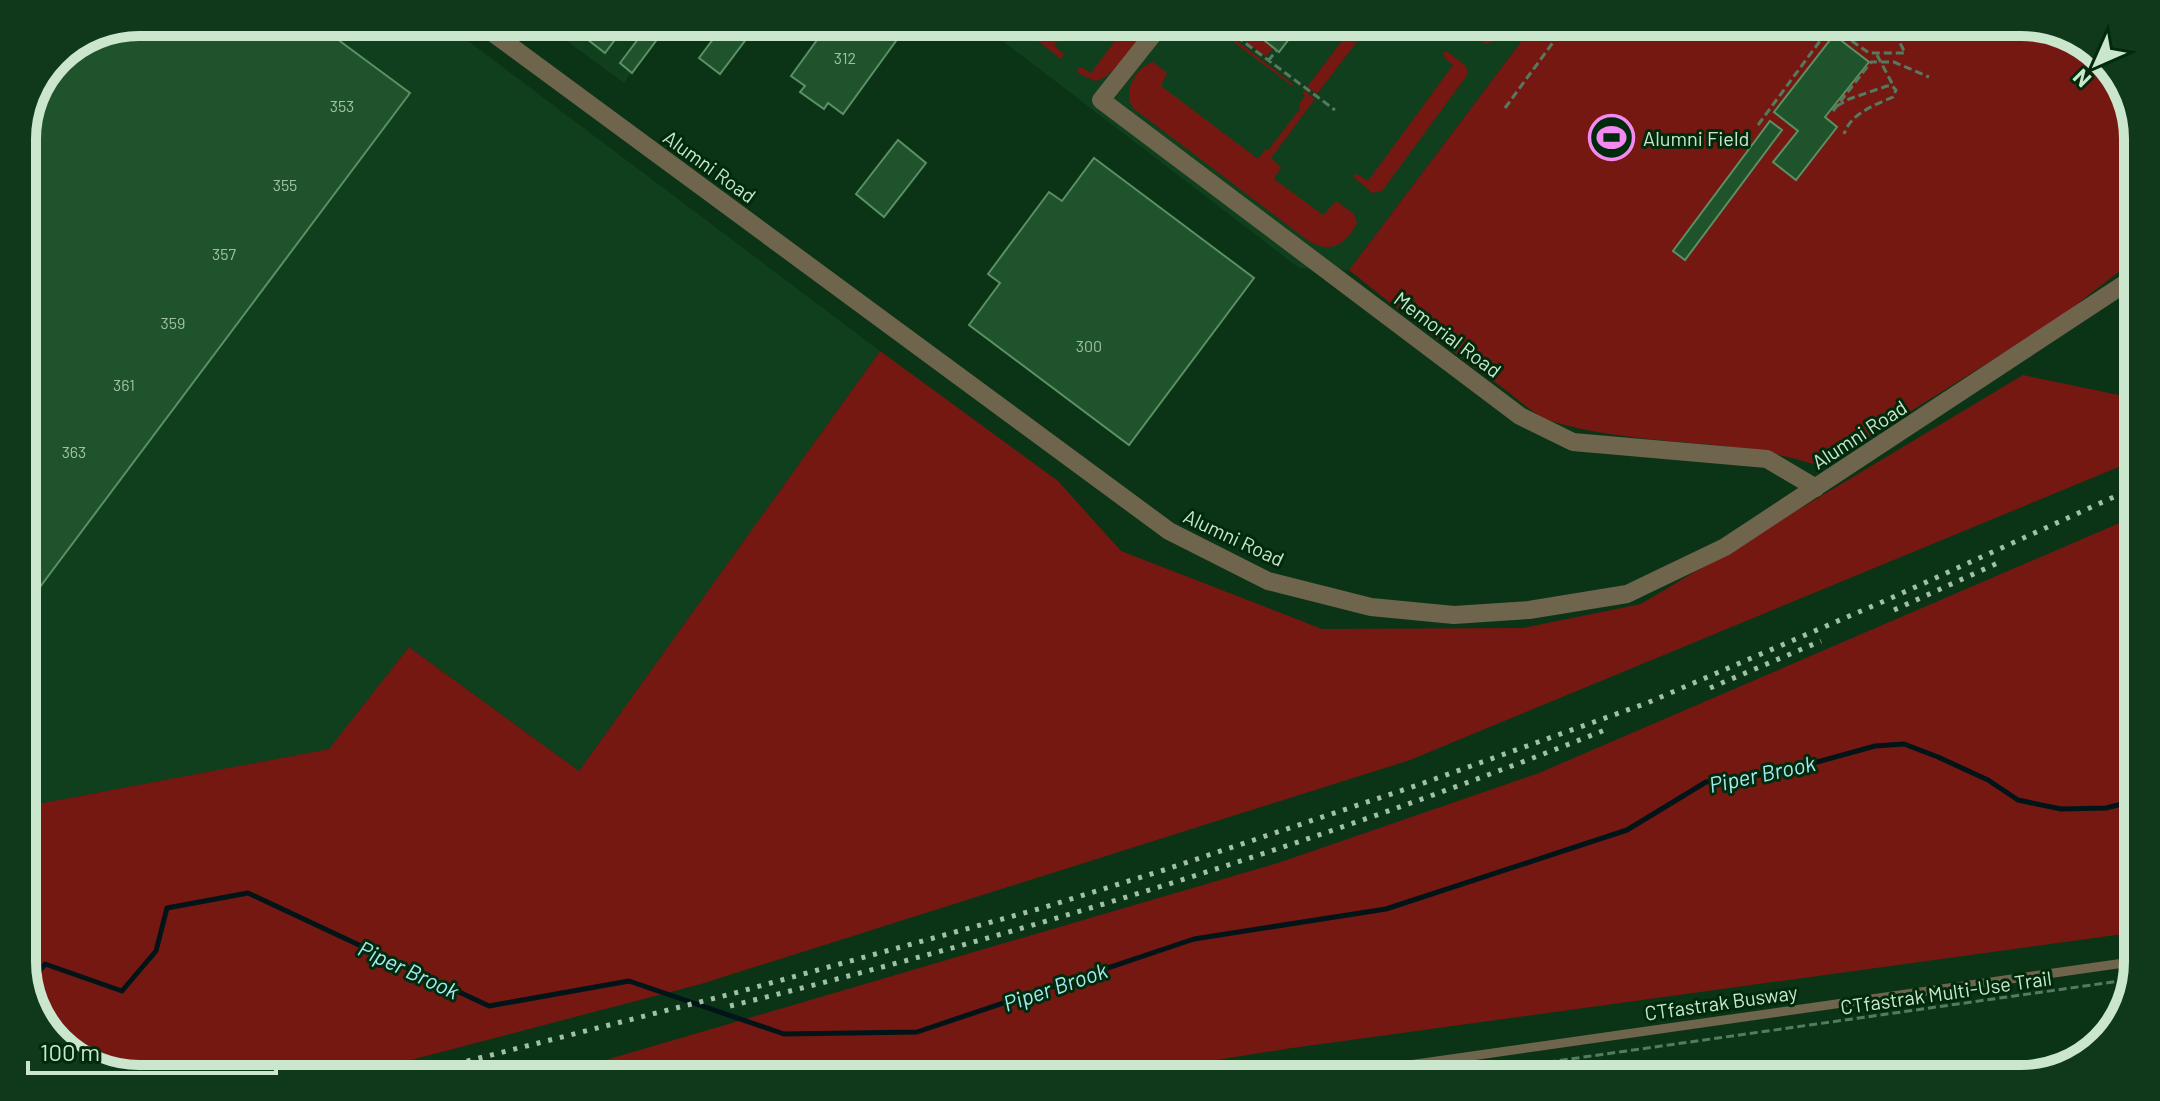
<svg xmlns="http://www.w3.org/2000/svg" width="2160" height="1101" viewBox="0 0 2160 1101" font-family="Barlow,sans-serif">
<rect width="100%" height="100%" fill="#0b3416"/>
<path fill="#0f3f1c" d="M139,22H443L880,351L579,771L409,647L330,749L22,807V132L57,56Z
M541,22H668L624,83Z
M978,22H1536L1349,270L1299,268Z"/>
<path fill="#751812" d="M1054,22H1072L1054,46L1064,54L1061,59L1029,34L1032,31L1042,38Z
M1129,22H1147C1140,39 1113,79 1095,81L1078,73L1077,69L1081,67L1091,73Z
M1207,22H1213L1294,85H1291Z
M1230,22H1241L1274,47L1266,57L1227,27Z
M1356,22H1372L1317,94L1307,87Z
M1468,22H1502C1501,31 1496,43 1486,44L1465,31Z
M1536,22H2021L2073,34L2119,74L2138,132V257L2059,318L1822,467C1736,436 1641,448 1554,422C1536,417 1518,399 1503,388C1450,350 1400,311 1349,270Z
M1444,52H1448L1466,66L1468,74L1382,191L1372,193L1353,176L1357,174L1368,181L1453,65L1444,57Z
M1153,62L1167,73L1161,86L1258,159L1265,150L1269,149L1300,109L1299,104L1305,96L1303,93L1304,90L1315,99L1271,158L1281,167L1274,179L1323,215L1336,201L1354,214L1357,223C1347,243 1332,254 1310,242L1133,108C1122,92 1136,67 1153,62Z
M880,351L1058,481L1121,551L1322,629L1523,628L1641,604L2023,375L2138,399V459L1410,760L701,984L338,1079H139L87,1067L41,1027L22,970V807L329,749L409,647L579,771Z
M2138,515V932L1285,1049L1098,1079H541L1281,862L1539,773Z"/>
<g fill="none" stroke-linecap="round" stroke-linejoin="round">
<path stroke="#011518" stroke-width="5" d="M28,986L45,964L122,991L156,951L167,908L248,893L489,1006L629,981L784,1034L917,1032L1194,939L1386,909L1627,830L1706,782L1781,772L1875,746L1904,744L1938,757L1988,780L2018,800L2061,809L2106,808L2138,800"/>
</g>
<path fill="#1f532b" stroke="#5a9063" stroke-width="2" d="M139,22H314L410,93L22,611V132L57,56Z
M600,22H628L605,53L587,39Z
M651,22H670L632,73L620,63Z
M726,22H759L720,74L699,58Z
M830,22H884L901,34L843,114L828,103L824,109L800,92L805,86L791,76Z
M1241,22H1302L1279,52Z
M1834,35L1869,62L1825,117L1837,127L1796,180L1773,162L1798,131L1774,112Z
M1770,121L1782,130L1685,260L1673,251Z
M898,140L926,163L884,217L856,194Z
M1094,158L1254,278L1129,445L969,325L1000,283L988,274L1049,192L1062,201Z
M2047,1058L2057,1068L2022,1079H2009L2005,1075L2018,1063L2029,1074Z"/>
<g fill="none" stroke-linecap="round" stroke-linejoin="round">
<path stroke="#567a5e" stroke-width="3" stroke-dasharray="8 4" stroke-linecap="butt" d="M1217,22L1335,110
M1322,22L1332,28L1340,22
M1544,22L1560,34
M1832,27L1869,53H1905L1890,22
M1877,55L1894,87
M1268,61L1277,50
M1837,106L1849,99L1887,86H1892L1896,90L1893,97C1875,105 1851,113 1844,134
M1505,108L1568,22
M1833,111L1871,62H1894L1929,77
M1758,125L1834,22
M1429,1079L2134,979"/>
<path stroke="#6f654c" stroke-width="9" d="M1310,1079L2138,961"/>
<path stroke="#6f654c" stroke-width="18" d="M478,22L1169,531L1268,581L1371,607L1454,615L1529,610L1627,594L1725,547L2138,275
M1163,22L1101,100L1520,416L1573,442L1767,459L1816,488"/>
<path stroke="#a1c0a6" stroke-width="5" stroke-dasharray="4 8" stroke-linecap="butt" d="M1894,610L2000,562
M1710,688L1821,641
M730,1006C1028,933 1325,841 1610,728
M397,1079L731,994L1042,908L1164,870L1418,785L1647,703L1889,599L2138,486"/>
</g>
<defs>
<symbol id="stadium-ring" viewBox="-11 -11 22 22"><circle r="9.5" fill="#002a0c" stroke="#f489f0" stroke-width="1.5"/><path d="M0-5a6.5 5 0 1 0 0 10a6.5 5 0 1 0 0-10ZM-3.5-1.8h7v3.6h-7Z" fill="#f489f0"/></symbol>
</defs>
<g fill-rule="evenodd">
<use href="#stadium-ring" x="1586" y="112" width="51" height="51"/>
</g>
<g text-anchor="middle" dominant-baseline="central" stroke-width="6" stroke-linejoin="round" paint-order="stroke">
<g font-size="16" fill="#9fc1a4">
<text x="845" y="57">312</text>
<text x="342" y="105">353</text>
<text x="285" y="184">355</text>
<text x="224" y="253">357</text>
<text x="173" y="322">359</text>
<text x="1089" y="345">300</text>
<text x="124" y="384">361</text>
<text x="74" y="451">363</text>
</g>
<g font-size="20" fill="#cae6cd" stroke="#002a0c" text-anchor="start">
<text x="1643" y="138">Alumni Field</text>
</g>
<g font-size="20" fill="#cae6cd" stroke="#002a0c">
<text transform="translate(710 166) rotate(36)">Alumni Road</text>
<text transform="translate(1448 334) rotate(37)">Memorial Road</text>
<text transform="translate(1859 434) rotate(-33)">Alumni Road</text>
<text transform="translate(1234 537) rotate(25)">Alumni Road</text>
<text transform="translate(1946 992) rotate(-8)">CTfastrak Multi-Use Trail</text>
<text transform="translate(1721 1002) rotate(-8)">CTfastrak Busway</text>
</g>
<g font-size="22" font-style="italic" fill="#a5e9f4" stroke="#002a0c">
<text transform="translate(1762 773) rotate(-12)">Piper Brook</text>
<text transform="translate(409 969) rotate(25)">Piper Brook</text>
<text transform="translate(1055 986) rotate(-19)">Piper Brook</text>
</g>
</g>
<path d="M0 0H2160V1101H0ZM139 36H2021A103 103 0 0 1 2124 139V962A103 103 0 0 1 2021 1065H139A103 103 0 0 1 36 962V139A103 103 0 0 1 139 36Z" fill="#10391b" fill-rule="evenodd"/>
<path fill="none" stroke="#cae6cd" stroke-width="10" d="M139 36H2021A103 103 0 0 1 2124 139V962A103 103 0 0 1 2021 1065H139A103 103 0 0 1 36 962V139A103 103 0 0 1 139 36Z"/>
<g transform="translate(2096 64) rotate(225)" stroke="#002a0c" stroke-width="6" paint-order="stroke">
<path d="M0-6L14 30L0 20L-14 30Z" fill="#cae6cd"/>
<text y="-12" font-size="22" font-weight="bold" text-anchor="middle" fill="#cae6cd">N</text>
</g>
<path d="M28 1061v12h248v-12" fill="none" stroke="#cae6cd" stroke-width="4"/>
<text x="40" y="1061" font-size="24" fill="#cae6cd" stroke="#002a0c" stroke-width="6" paint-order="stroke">100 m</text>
</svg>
